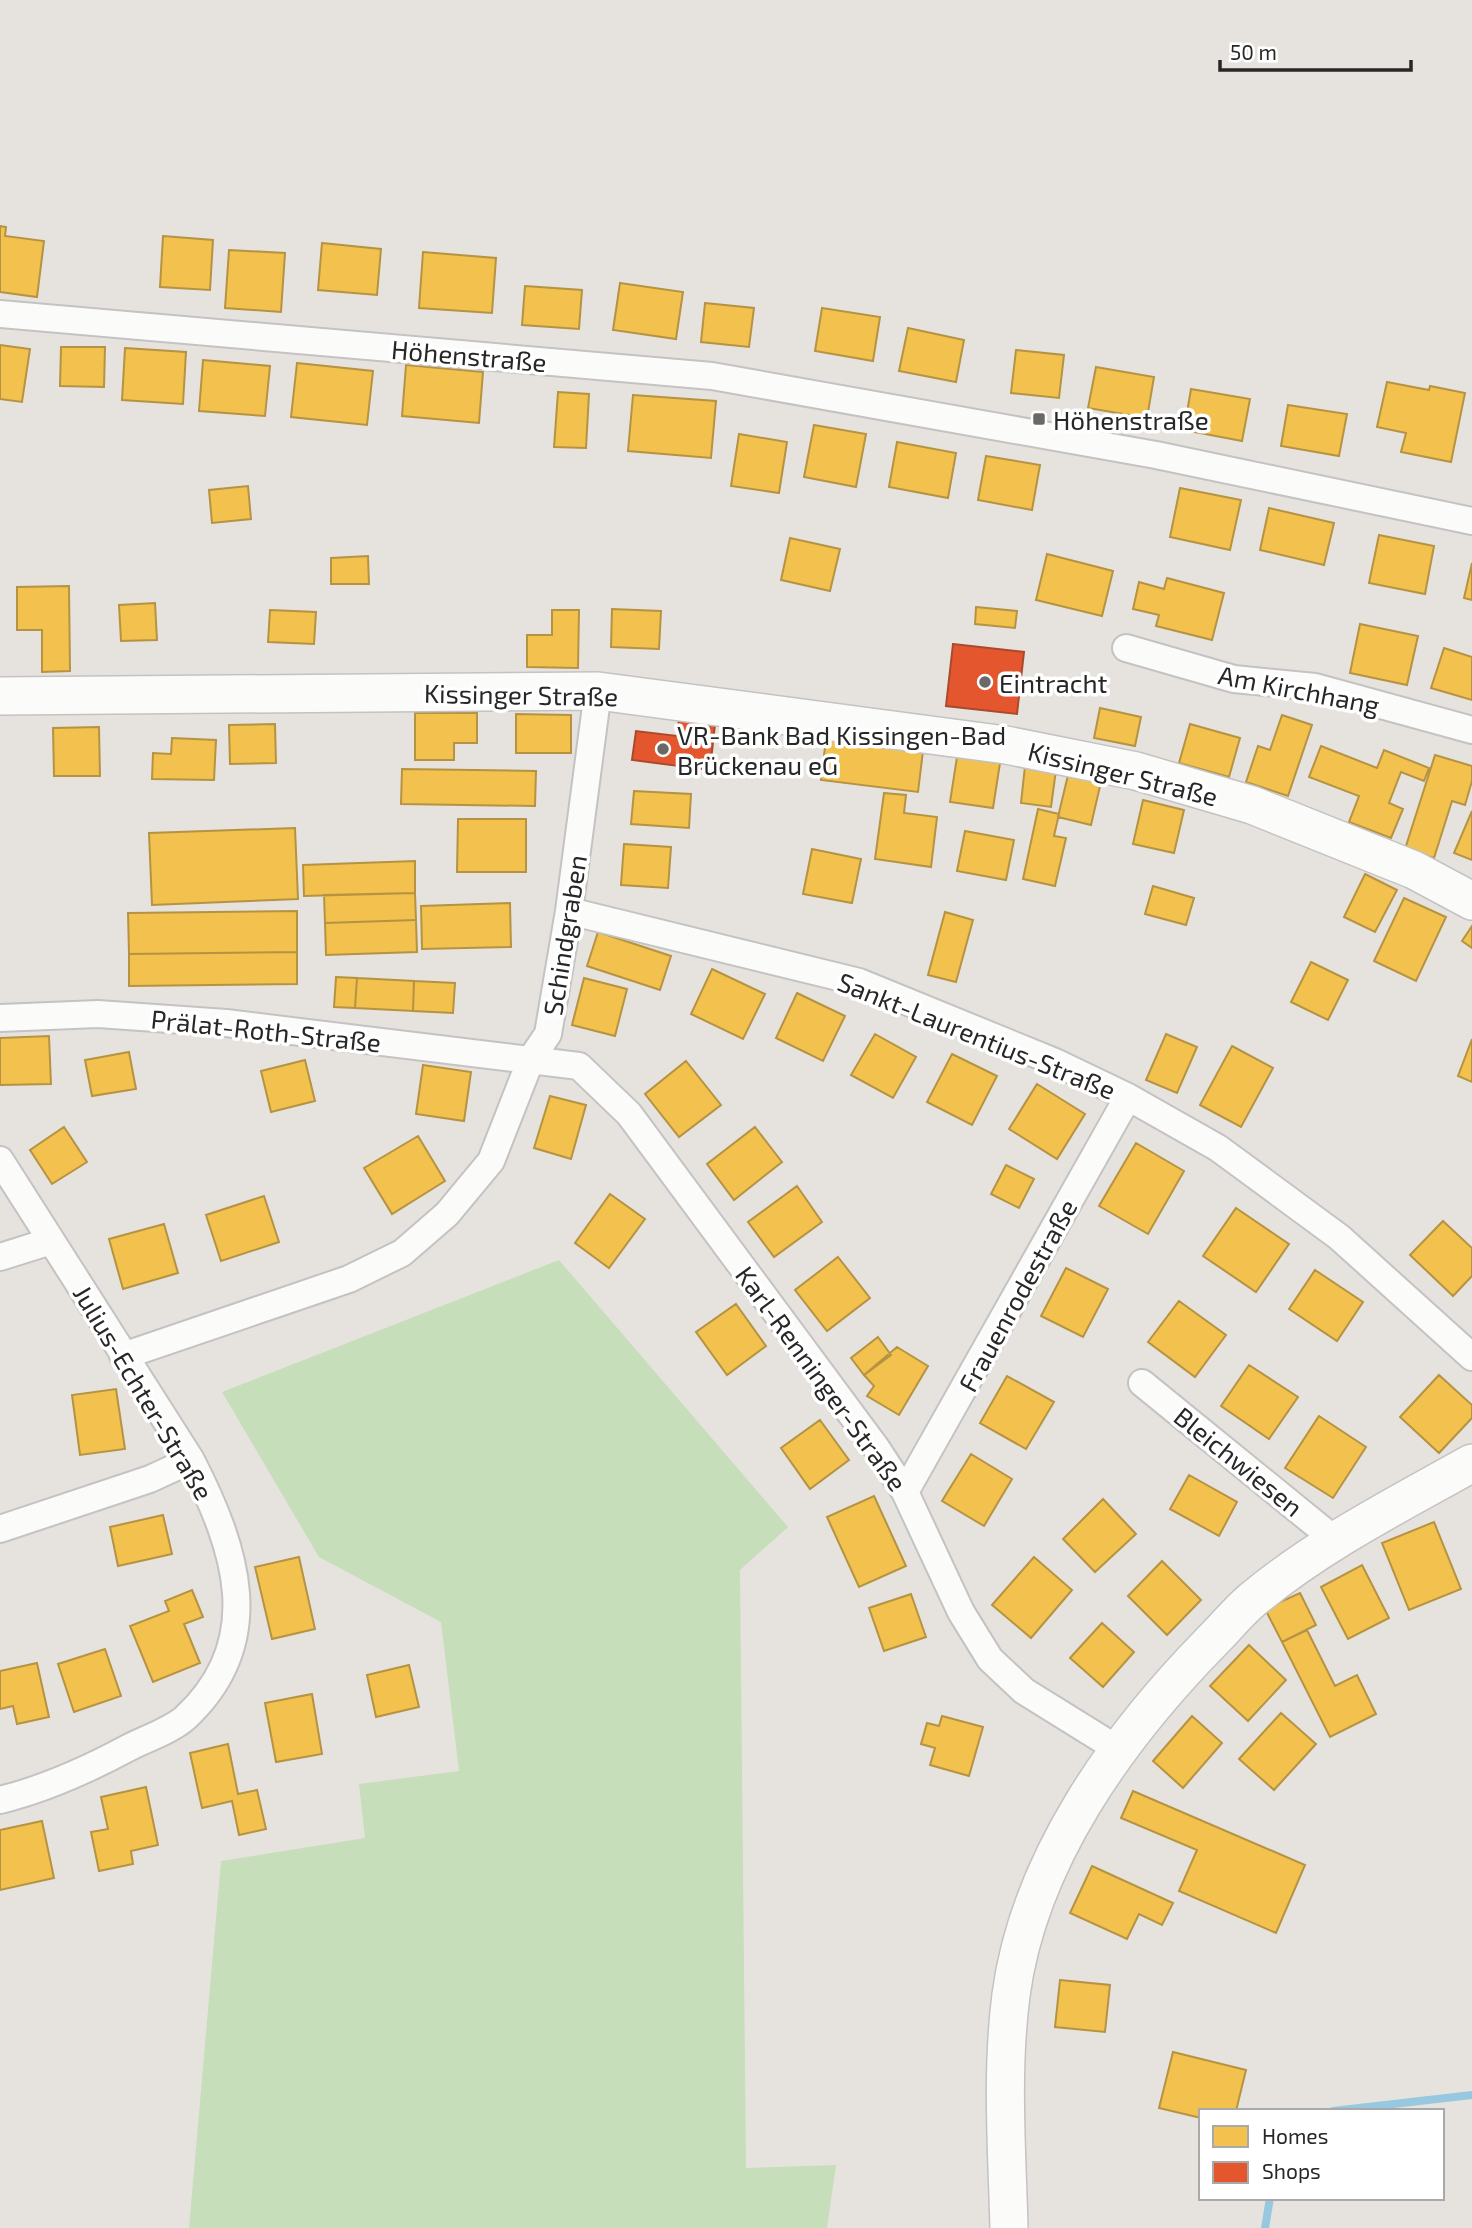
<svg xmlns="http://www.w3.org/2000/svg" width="1472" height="2228" viewBox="0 0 1472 2228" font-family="'Exo 2',sans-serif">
<rect width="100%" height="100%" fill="#e6e3de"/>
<path fill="#c6deb9" d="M559,1260L788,1527L740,1570L746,2168L836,2165L827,2228H189L221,1861L365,1838L359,1784L459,1771L441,1622L319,1557L222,1392Z"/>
<path fill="#f2c14e" stroke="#b59342" stroke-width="2" d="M0,226L6,227L5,236L44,241L37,297L0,292Z
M163,236L213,240L210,290L160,287Z
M322,243L381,249L377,295L318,290Z
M229,250L285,253L281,312L225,308Z
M423,252L496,258L492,313L419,308Z
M620,283L683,292L676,339L613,330Z
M525,286L582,290L579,329L522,325Z
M705,303L754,308L749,347L701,342Z
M822,308L880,317L873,361L815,351Z
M908,328L964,340L956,382L899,371Z
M0,345L30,349L22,402L0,399Z
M61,347H105L104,387L60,386Z
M125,348L186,352L183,404L122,400Z
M1016,350L1064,355L1059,398L1011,393Z
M203,360L270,366L265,416L199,411Z
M297,363L373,371L367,425L291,417Z
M406,365L483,372L479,423L402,416Z
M1096,367L1154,377L1147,418L1088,408Z
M1387,382L1429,390L1430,386L1465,393L1451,462L1401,452L1406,433L1377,427Z
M1191,389L1250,399L1242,441L1184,430Z
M558,392L589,394L586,448L554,447Z
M633,395L716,401L711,458L628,451Z
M1288,405L1347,414L1339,456L1281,446Z
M814,425L866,434L856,487L804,477Z
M739,434L787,442L779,493L731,486Z
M897,442L956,453L948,498L889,487Z
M986,456L1040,465L1032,510L978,500Z
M248,486L251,519L212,523L209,490Z
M1180,488L1241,500L1230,550L1170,537Z
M1269,508L1334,523L1324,565L1260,550Z
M1379,535L1434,546L1425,594L1369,583Z
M790,538L840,549L830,591L781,580Z
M1047,554L1113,571L1102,616L1036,600Z
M368,556L369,584H331V558Z
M1472,563V600L1464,598Z
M1167,578L1224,593L1212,640L1156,626L1159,615L1133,609L1139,582L1164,589Z
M69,586L70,671L42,672V630H17V587Z
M155,603L157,640L121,641L119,605Z
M976,607L1017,611L1015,628L975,624Z
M612,609L661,611L659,649L611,647Z
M270,610L316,612L314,644L268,642Z
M552,610H579L578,668L527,667V635H552Z
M1360,624L1418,636L1407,685L1350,673Z
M1444,648L1472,657V700L1431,688Z
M1100,708L1141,717L1135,746L1094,738Z
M415,713H477V743H454V760H415Z
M516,714L571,715V753H516Z
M1282,715L1312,725L1288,796L1246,782L1258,746L1270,750Z
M275,724L276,763L230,764L229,725Z
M1190,724L1240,738L1229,777L1179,763Z
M99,727L100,776H54L53,728Z
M172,738L216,740L214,780L152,779L153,753L171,754Z
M826,739L923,751L918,792L821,780Z
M1321,746L1377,768L1384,750L1429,768L1424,781L1401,772L1389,803L1403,809L1391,838L1349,822L1359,796L1309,777Z
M1435,755L1472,766V781L1465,805L1452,801L1434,858L1405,849Z
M957,757L1000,763L993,808L950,802Z
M1025,766L1056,770L1051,807L1021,803Z
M402,769L536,771L535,806L401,804Z
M1068,775L1101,782L1091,825L1058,817Z
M634,791L691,794L689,828L631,824Z
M884,793L906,795L904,813L937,817L931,867L875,859Z
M1143,800L1184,810L1174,853L1133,844Z
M1038,809L1059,814L1054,836L1066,838L1055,886L1023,879Z
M1472,811V860L1454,853Z
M458,819H526V872H457Z
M295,828L298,899L152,905L149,833Z
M965,831L1014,840L1006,880L957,871Z
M624,844L671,847L668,888L621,885Z
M812,849L861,859L852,903L803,894Z
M415,861V893L304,896L303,865Z
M1365,874L1397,890L1375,932L1344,917Z
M1153,886L1194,898L1186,925L1145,914Z
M415,893L416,920L325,923L324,895Z
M1404,898L1446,917L1416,981L1374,961Z
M510,903L511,947L422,949L421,906Z
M297,911V952L129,954L128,913Z
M945,912L973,920L956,982L928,975Z
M416,920L417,952L326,955L325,923Z
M1472,926V948L1462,941Z
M598,932L671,956L660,990L587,966Z
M297,952V984L129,986V954Z
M1311,962L1348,980L1328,1020L1291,1002Z
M712,969L765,994L743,1039L691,1014Z
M336,977L357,978L355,1008L334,1007Z
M357,978L414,981L413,1011L355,1008Z
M584,978L627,989L615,1036L572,1025Z
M414,981L455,983L453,1013L413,1011Z
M797,993L845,1016L823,1061L776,1038Z
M875,1034L916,1057L893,1098L851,1075Z
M1166,1034L1197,1047L1177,1093L1146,1080Z
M49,1036L51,1084L0,1085V1038Z
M1472,1039V1082L1458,1076Z
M1232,1046L1273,1068L1241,1127L1200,1105Z
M129,1052L136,1089L92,1096L85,1060Z
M952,1054L997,1076L972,1125L927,1102Z
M305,1060L315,1101L271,1112L261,1071Z
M686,1061L721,1105L679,1137L645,1094Z
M423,1065L471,1072L464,1121L416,1114Z
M1037,1084L1085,1114L1057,1159L1009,1129Z
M550,1096L586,1105L571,1159L534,1148Z
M64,1127L87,1162L52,1184L30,1150Z
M755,1127L782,1162L734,1200L707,1164Z
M418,1136L445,1181L392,1214L364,1168Z
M1136,1143L1184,1171L1148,1234L1099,1206Z
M1006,1165L1034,1179L1019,1208L991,1194Z
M797,1186L822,1222L774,1257L748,1222Z
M610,1194L645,1219L609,1268L575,1243Z
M264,1196L279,1242L221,1261L206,1215Z
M1236,1208L1289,1244L1256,1292L1203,1256Z
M1443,1221L1472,1248V1276L1453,1296L1410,1255Z
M164,1224L178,1273L123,1289L109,1239Z
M838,1257L870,1298L827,1331L795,1290Z
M1066,1268L1108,1289L1083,1337L1041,1316Z
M1315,1270L1363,1302L1337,1341L1289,1309Z
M1179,1301L1226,1335L1195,1377L1148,1342Z
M736,1304L766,1346L727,1375L696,1332Z
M878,1337L891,1355L864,1375L851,1358Z
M897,1347L928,1366L899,1415L867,1396L874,1386L864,1375Z
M1249,1365L1298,1397L1269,1439L1221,1406Z
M1439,1375L1472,1405V1418L1439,1453L1400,1417Z
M1007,1376L1054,1402L1026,1449L980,1423Z
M116,1389L125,1449L80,1455L72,1395Z
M1319,1416L1366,1447L1333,1498L1285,1468Z
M820,1420L849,1460L810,1489L781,1448Z
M971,1454L1012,1479L984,1526L942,1501Z
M1189,1475L1237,1502L1219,1536L1170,1509Z
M874,1496L906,1566L859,1587L827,1517Z
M1103,1499L1136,1534L1095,1572L1063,1539Z
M163,1515L172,1554L118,1566L110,1527Z
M1434,1522L1461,1589L1409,1610L1382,1543Z
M299,1557L315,1629L272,1639L255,1567Z
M1034,1557L1072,1590L1031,1638L992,1605Z
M1162,1561L1201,1600L1167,1635L1128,1596Z
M1362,1565L1389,1618L1348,1639L1321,1587Z
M192,1590L203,1617L184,1624L200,1663L153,1682L130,1626L169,1611L165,1601Z
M1300,1593L1316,1625L1282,1642L1265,1609Z
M911,1594L926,1637L884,1651L869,1608Z
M1102,1623L1134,1652L1103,1687L1070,1658Z
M1307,1630L1335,1686L1357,1675L1376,1714L1330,1737L1282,1642Z
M1249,1645L1286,1680L1248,1721L1210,1686Z
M105,1649L121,1696L74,1712L58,1664Z
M37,1663L49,1717L17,1724L13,1706L0,1709V1671Z
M409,1665L419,1707L376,1717L367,1675Z
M312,1694L322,1754L276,1762L265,1703Z
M1281,1713L1316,1744L1274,1790L1239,1759Z
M942,1716L983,1727L969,1776L930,1765L935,1748L921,1744L927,1723L939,1726Z
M1192,1716L1222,1743L1183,1788L1153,1761Z
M228,1744L238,1794L257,1790L266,1829L239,1835L232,1801L202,1808L190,1753Z
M146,1787L158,1845L131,1851L133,1864L99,1871L91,1832L108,1829L101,1797Z
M1133,1791L1305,1865L1276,1933L1179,1891L1197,1850L1121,1818Z
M42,1821L54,1878L0,1890V1830Z
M1092,1866L1173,1903L1162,1925L1139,1914L1127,1939L1070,1913Z
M1060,1980L1110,1985L1105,2032L1055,2027Z
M1173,2052L1246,2070L1236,2111H1201V2118L1159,2108Z"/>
<path fill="#e4572e" stroke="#ab492c" stroke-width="2" d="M953,644L1024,652L1017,714L946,706Z
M679,719L715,724L710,770L632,760L636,731L677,736Z"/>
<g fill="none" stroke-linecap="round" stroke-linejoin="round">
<path stroke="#98c8e0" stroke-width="8" d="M1333,2111L1472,2095
M1265,2228L1270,2198"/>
<defs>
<path id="street" d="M0,314L712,376L1156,455L1472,521
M1126,648L1234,679L1315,687L1472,730
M569,911L859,982L1055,1062L1128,1097L1218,1148L1339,1237L1472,1357
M0,1018L98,1014L226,1023L579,1066L629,1114L877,1449L905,1492L961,1612L990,1659L1024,1691L1119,1750
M0,1160L191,1460C236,1548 268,1641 185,1718C170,1731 145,1739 128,1748C87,1770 45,1789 0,1800
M0,1257L51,1241
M123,1356L349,1279L402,1253L447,1214L491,1161L531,1059L548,1034L569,911L598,691
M1142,1383L1335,1540
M905,1492L1128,1097
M0,1529L150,1479L191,1460"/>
<path id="secondary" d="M0,696L598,691L1006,745L1136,771L1252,805L1414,870L1472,901
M1009,2228C1007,2151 1001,2072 1011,1995C1029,1860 1118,1737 1211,1642C1225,1628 1238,1612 1252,1600C1318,1545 1397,1505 1472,1463"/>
</defs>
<use href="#street" stroke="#c4c2c3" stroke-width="30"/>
<use href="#secondary" stroke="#c4c2c3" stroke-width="40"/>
<use href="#street" stroke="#fbfbfa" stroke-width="26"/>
<use href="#secondary" stroke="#fbfbfa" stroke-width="37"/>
</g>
<g fill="#6a6967" stroke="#fff" stroke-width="2.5">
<rect x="1032" y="412" width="14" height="14" rx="3.5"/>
<circle cx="985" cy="682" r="7"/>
<circle cx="663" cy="749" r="7"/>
</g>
<g text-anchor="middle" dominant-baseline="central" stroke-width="7" stroke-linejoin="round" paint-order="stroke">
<g font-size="26" fill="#272727" stroke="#fff">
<text transform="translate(469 355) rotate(5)">Höhenstraße</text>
<text transform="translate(1299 689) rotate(11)">Am Kirchhang</text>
<text transform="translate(521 694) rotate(1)">Kissinger Straße</text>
<text transform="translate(1123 773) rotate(14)">Kissinger Straße</text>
<text transform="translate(564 935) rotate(-81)">Schindgraben</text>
<text transform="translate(266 1030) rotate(6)">Prälat-Roth-Straße</text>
<text transform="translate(977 1035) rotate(22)">Sankt-Laurentius-Straße</text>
<text transform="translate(1017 1295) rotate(-61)">Frauenrodestraße</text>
<text transform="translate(822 1378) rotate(54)">Karl-Renninger-Straße</text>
<text transform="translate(144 1392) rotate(59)">Julius-Echter-Straße</text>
<text transform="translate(1239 1461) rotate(39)">Bleichwiesen</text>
</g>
<g font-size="26" fill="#272727" stroke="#fff" text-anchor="start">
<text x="1053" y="419">Höhenstraße</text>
<text x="999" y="682">Eintracht</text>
<text x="677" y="734">VR-Bank Bad Kissingen-Bad<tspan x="677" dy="30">Brückenau eG</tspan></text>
</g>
</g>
<rect x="1199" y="2109" width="245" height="91" fill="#ffffff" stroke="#a9a9a9" stroke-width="2"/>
<rect x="1213" y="2126" width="35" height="21" fill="#f2c14e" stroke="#a9a9a9" stroke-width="2"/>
<text x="1262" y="2144" font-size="21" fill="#272727">Homes</text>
<rect x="1213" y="2162" width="35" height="21" fill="#e4572e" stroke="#a9a9a9" stroke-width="2"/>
<text x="1262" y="2179" font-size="21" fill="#272727">Shops</text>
<path d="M1220 60v10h191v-10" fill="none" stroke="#272727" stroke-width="3.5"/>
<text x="1230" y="60" font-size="21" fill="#272727" stroke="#ffffff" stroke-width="5" paint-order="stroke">50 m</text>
</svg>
